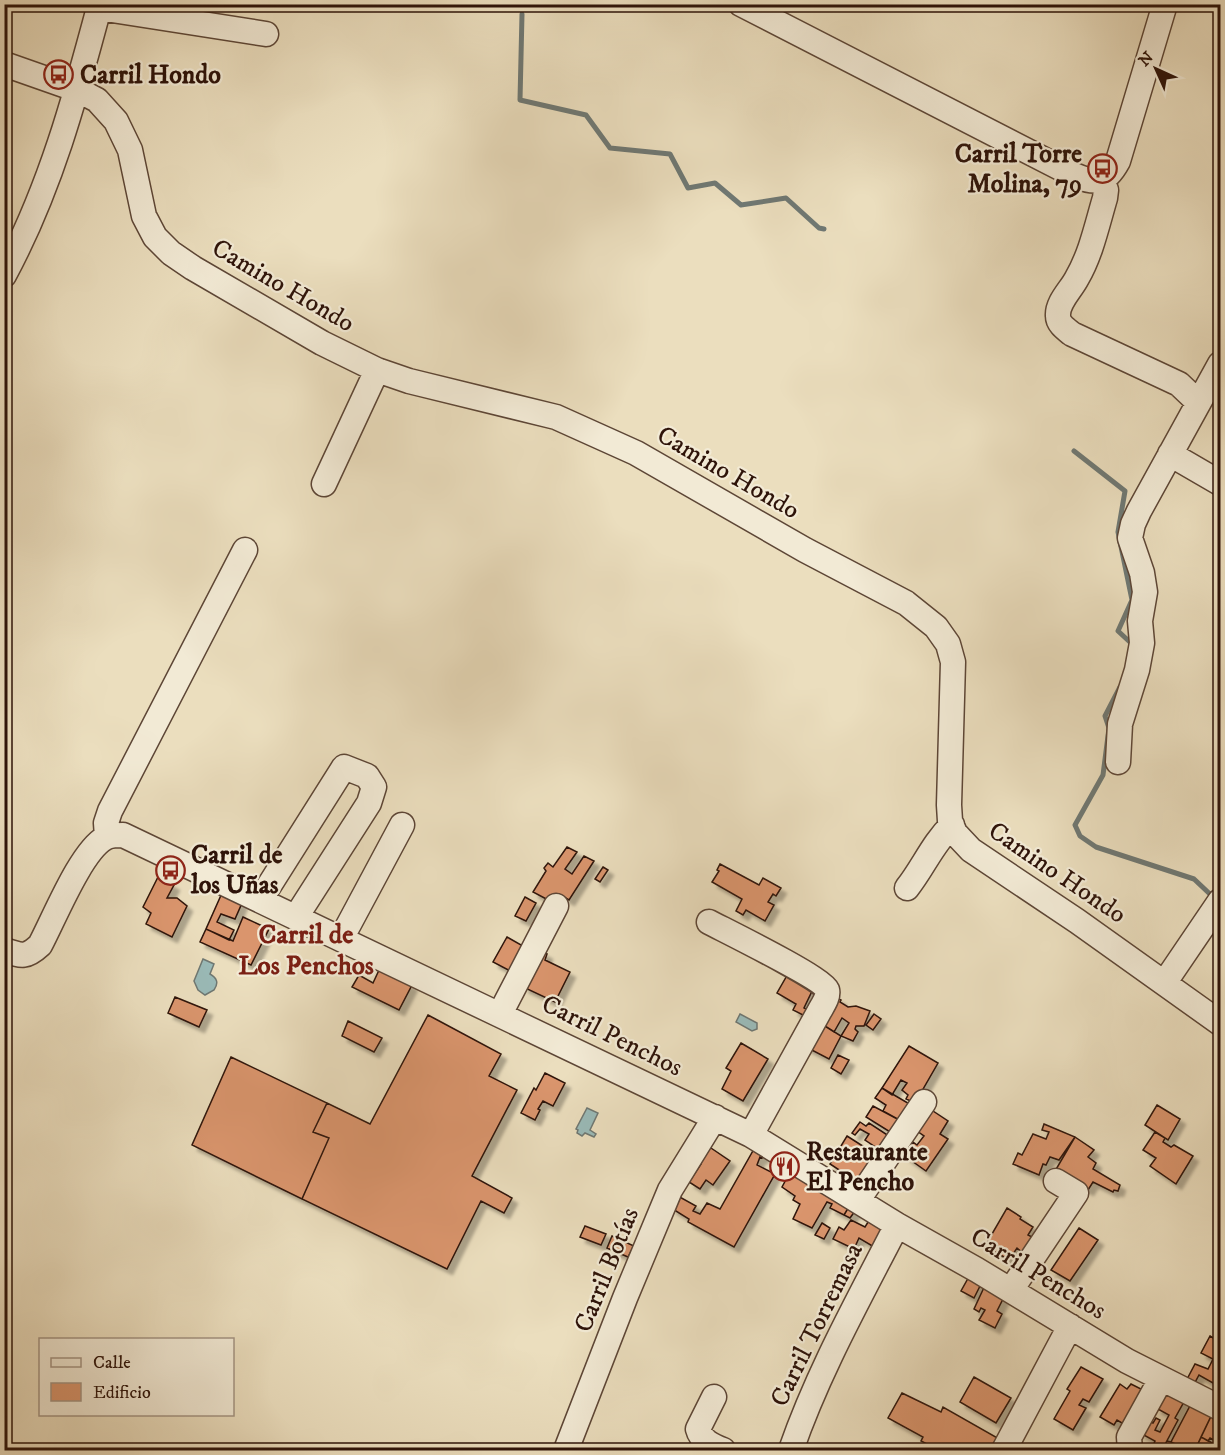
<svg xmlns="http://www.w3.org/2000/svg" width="1225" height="1455" viewBox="0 0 1225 1455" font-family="'IM FELL DW Pica',serif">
<defs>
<filter id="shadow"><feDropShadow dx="5.5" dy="5.5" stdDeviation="1.5" flood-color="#0004"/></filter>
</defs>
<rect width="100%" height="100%" fill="#ebdebe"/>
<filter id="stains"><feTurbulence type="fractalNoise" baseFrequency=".00333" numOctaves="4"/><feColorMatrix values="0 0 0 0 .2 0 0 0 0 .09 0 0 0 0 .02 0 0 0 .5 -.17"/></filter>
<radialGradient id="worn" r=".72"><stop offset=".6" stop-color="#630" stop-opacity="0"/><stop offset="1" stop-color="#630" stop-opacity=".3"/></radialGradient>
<path fill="#9abbb9" stroke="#6f7873" stroke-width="1.5" d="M203,959L214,964L210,974C217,978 219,983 214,990L205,995L198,990L194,981Z
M740,1014L757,1023V1029L752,1031L736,1022Z
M587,1108L598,1113L590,1130L596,1134L594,1137L585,1133L582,1136L577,1133L578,1130L576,1129Z"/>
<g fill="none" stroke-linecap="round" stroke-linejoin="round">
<path stroke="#6f7873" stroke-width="5" d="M522,14L520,100L586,115L610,148L670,154L688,188L715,183L741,205L786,198L819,228L824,229
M1074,451L1125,491L1118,532L1132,600L1118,631L1132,644L1131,646
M1120,687L1105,716L1109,728L1103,775L1075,825L1080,836L1096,847L1194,879L1212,896"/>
</g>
<path fill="#da956d" stroke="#2e1309" stroke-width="1.5" filter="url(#shadow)" d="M567,847L577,852L565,869L572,874L584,856L594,861L569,900L559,894L552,902L533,892L546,871L544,868L548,863L553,867Z
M720,864L759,885L763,878L781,888L776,896L773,894L768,902L774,905L765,921L746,910L743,915L736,911L742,899L712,882L719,871L717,870Z
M603,867L608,870L600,882L595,879Z
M158,877L174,885L167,898H177L187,906L172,937L146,924L151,913L143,907Z
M222,893L242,903L235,919L221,914L217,922L234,930L229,940L206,929Z
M525,897L536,903L526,921L515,916Z
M243,917L269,929L251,965L200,942L206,929L233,941Z
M507,937L523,946L516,974L493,962Z
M541,951L547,954L545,960L570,972L555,1002L523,987Z
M380,968L412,985L399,1010L352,987L359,975L373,983Z
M789,972L814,987L804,1008L810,1011L807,1017L793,1010L796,1004L777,993Z
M831,995L841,1000L840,1002L848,1007L856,1006L870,1011L864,1026H856L855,1029L858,1032L853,1041L841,1036L849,1023L842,1018L834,1032L817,1021Z
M175,997L207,1010L199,1027L168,1013Z
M874,1014L881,1019L873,1030L866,1025Z
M428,1015L501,1054L489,1076L517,1090L472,1176L512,1198L504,1213L481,1201L447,1269L302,1199L329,1138L313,1132L327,1103L370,1124Z
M348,1021L382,1038L374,1052L342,1036Z
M817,1021L841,1036L829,1059L804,1046Z
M741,1043L768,1059L743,1101L722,1089L731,1071L726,1068Z
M909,1046L938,1063L915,1103L906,1099L908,1095L902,1090L907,1083L901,1080L892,1095L882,1088Z
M838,1055L849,1060L841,1074L831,1068Z
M231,1057L327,1103L313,1132L329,1138L302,1199L192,1145Z
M545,1073L565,1083L553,1106L543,1101L538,1109L540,1110L535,1120L521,1113L534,1088L536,1090Z
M882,1088L913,1106L903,1122L883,1111L886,1105L875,1098Z
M1157,1105L1180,1119L1168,1140L1145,1125Z
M873,1106L903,1122L895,1135L866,1117Z
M930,1109L948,1121L940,1134L948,1139L926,1171L905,1156L913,1142L917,1145L924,1136L917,1131Z
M860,1122L866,1126L869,1123L892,1138L883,1152L865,1140L869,1134L860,1129L855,1135L852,1133Z
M1044,1124L1075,1137L1059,1160L1050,1157L1046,1165L1043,1164L1039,1175L1013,1164L1018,1153L1022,1155L1033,1134L1046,1139L1049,1132L1042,1130Z
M1155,1132L1165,1138L1163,1142L1171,1147L1174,1145L1193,1156L1176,1184L1150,1166L1156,1158L1143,1150Z
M847,1136L880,1157L862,1185L830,1164Z
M1075,1137L1094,1150L1088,1157L1096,1163L1093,1169L1120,1185L1118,1191L1114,1190L1113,1192L1093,1182L1088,1190L1055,1171Z
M708,1146L730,1161L713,1185L706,1180L700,1189L689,1182L701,1164L698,1162Z
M754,1149L764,1154L762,1158L760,1157L757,1165L775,1174L734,1247L688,1222L689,1219L671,1208L678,1196L696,1206L693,1211L700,1214L707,1203L720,1209Z
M794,1165L853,1200L844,1215L830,1208L832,1204L827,1202L812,1228L793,1219L800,1204L793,1200L795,1196L782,1187Z
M850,1205L886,1225L874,1247L859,1238L854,1249L833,1239L839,1227L844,1230L851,1220L865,1227L870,1219L855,1211L850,1218L844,1215Z
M1007,1208L1021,1217L1020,1219L1033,1227L1028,1235L1032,1237L1023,1253L1017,1248L1009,1260L985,1246Z
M822,1223L830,1228L824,1239L815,1235Z
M585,1226L606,1234L601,1245L580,1237Z
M1079,1228L1098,1240L1070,1281L1051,1270Z
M612,1236L634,1246L628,1257L607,1248Z
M971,1273L983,1280L974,1298L961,1291Z
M987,1281L1006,1293L997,1311L1002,1314L995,1328L979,1320L985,1310L981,1308L979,1312L974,1309Z
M1210,1336L1220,1342L1216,1353L1220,1355V1387L1199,1375L1193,1386L1185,1383L1195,1364L1208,1369L1213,1359L1201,1353Z
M1081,1367L1103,1379L1089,1402L1083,1399L1079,1405L1086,1408L1073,1430L1054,1419L1070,1391L1067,1389Z
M974,1377L1011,1398L996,1423L960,1402Z
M1120,1384L1127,1389L1131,1384L1147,1392L1127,1426L1117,1420L1114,1425L1100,1417Z
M1165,1391L1185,1400L1175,1418L1178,1420L1162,1450H1151L1155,1441L1140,1433L1146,1420L1153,1423L1156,1418L1160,1420L1155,1430L1160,1432L1169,1415L1156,1408Z
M902,1393L941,1412L943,1407L1001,1440L996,1450H934L935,1448L921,1441L923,1437L888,1418Z
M1192,1402L1213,1412L1195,1450H1188L1171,1442Z
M1213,1412L1220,1416V1443L1210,1438L1208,1441L1201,1437Z
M1201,1437L1220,1447L1219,1450H1195Z
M1167,1441L1171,1442L1188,1450H1162Z"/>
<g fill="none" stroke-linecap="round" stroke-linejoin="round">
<defs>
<path id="minor" d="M741,4L1074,175C1097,185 1106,183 1118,161L1165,4
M99,8L266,34
M4,64L78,90L97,100L116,121L130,150L144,216L155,237L171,253L193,268L322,343L377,370L409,381L556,417L636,453L805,550L906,603L936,627L948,644L953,662L949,805L950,821L955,833L971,850L1077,921L1220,1023
M1102,180L1106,190L1105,198C1097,225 1091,254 1077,278C1071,290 1057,302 1058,316C1058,324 1066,329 1072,334L1179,384L1198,402
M4,275C50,190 75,98 100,4
M1170,454L1220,483
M324,484L377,370
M1118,762L1120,724L1137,670L1142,643L1140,621L1145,592L1142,573L1130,538L1133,524L1139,511L1220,364
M107,837L106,823L110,811L245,550
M907,888C923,868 933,843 952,825
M260,900L344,767L367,776L374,787L369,803L296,917
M709,922C726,931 822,978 827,990C829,997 822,1006 819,1012L751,1135
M341,939L402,825
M4,950C22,956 26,958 40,945C54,919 81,851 105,838C110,835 117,835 123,835L751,1135L897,1225L977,1270L1127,1361L1220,1408
M1165,982L1220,901
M500,1014L556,906
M858,1200L924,1102
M1011,1290L1076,1193L1056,1181
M714,1397L698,1429C701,1441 713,1446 723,1450
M566,1450L625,1298L670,1190L715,1117
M791,1450C818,1372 859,1299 897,1225
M1004,1450L1070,1326
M1130,1450L1129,1437L1161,1379"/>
</defs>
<use href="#minor" stroke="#5d4636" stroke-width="27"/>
<use href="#minor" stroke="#f2ead5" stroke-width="24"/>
</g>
<defs>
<symbol id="bus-ring" viewBox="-11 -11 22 22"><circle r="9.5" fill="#f2ead5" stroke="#8f2418" stroke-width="1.5"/><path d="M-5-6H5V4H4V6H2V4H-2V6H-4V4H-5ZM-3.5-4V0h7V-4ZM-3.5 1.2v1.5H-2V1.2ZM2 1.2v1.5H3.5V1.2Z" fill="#8f2418"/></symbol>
<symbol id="restaurant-ring" viewBox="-11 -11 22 22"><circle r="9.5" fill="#f2ead5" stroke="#8f2418" stroke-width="1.5"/><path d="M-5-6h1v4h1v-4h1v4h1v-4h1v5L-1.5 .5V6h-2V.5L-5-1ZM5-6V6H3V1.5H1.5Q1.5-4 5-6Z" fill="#8f2418"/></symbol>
</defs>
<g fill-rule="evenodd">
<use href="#bus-ring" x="42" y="58" width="33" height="33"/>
<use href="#bus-ring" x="1086" y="152" width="33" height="33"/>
<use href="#bus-ring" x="154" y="854" width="33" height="33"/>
<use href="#restaurant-ring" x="768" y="1150" width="33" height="33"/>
</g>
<g text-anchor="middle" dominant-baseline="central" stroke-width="4.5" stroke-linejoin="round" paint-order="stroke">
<g font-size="26" font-weight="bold" fill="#2e1309" stroke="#f2ead5" text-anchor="start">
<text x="80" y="75">Carril Hondo</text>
<text x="1082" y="154" text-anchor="end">Carril Torre<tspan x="1082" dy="30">Molina, 79</tspan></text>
<text x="191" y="855">Carril de<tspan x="191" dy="30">los Uñas</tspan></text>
<text x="806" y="1152">Restaurante<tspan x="806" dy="30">El Pencho</tspan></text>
</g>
<g font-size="26" fill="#2e1309" stroke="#f2ead5">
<text transform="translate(283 286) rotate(30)">Camino Hondo</text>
<text transform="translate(728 473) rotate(30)">Camino Hondo</text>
<text transform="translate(1057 873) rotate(34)">Camino Hondo</text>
<text transform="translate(612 1036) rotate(26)">Carril Penchos</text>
<text transform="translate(607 1270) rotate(-68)">Carril Botías</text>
<text transform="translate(1038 1274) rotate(31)">Carril Penchos</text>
<text transform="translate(817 1325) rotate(-64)">Carril Torremasa</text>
</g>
<g font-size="27" font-weight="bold" fill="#7a1f14" stroke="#f2ead5">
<text x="306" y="935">Carril de<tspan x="306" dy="31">Los Penchos</tspan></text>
</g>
</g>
<rect width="1225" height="1455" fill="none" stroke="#ebdebe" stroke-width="24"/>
<rect x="6" y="6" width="1213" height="1443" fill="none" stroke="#2e1309" stroke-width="3"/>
<rect x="12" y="12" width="1201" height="1431" fill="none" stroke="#2e1309" stroke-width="1.5"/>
<rect x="39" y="1338" width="195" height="78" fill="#f2ead5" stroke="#a49483" stroke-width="1.5"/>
<rect x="51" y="1358" width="30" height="9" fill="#f2ead5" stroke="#a49483" stroke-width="1.5"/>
<text x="93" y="1368" font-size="18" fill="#2e1309">Calle</text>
<rect x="51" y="1383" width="30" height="18" fill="#da956d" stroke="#a49483" stroke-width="1.5"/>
<text x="93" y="1398" font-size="18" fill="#2e1309">Edificio</text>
<g transform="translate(1156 69) rotate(315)" stroke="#f2ead5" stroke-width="4.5" paint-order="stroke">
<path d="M0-4.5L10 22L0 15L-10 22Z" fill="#2e1309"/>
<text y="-9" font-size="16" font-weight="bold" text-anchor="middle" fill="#2e1309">N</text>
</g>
<rect width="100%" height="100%" filter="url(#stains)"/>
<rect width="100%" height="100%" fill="url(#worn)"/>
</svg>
